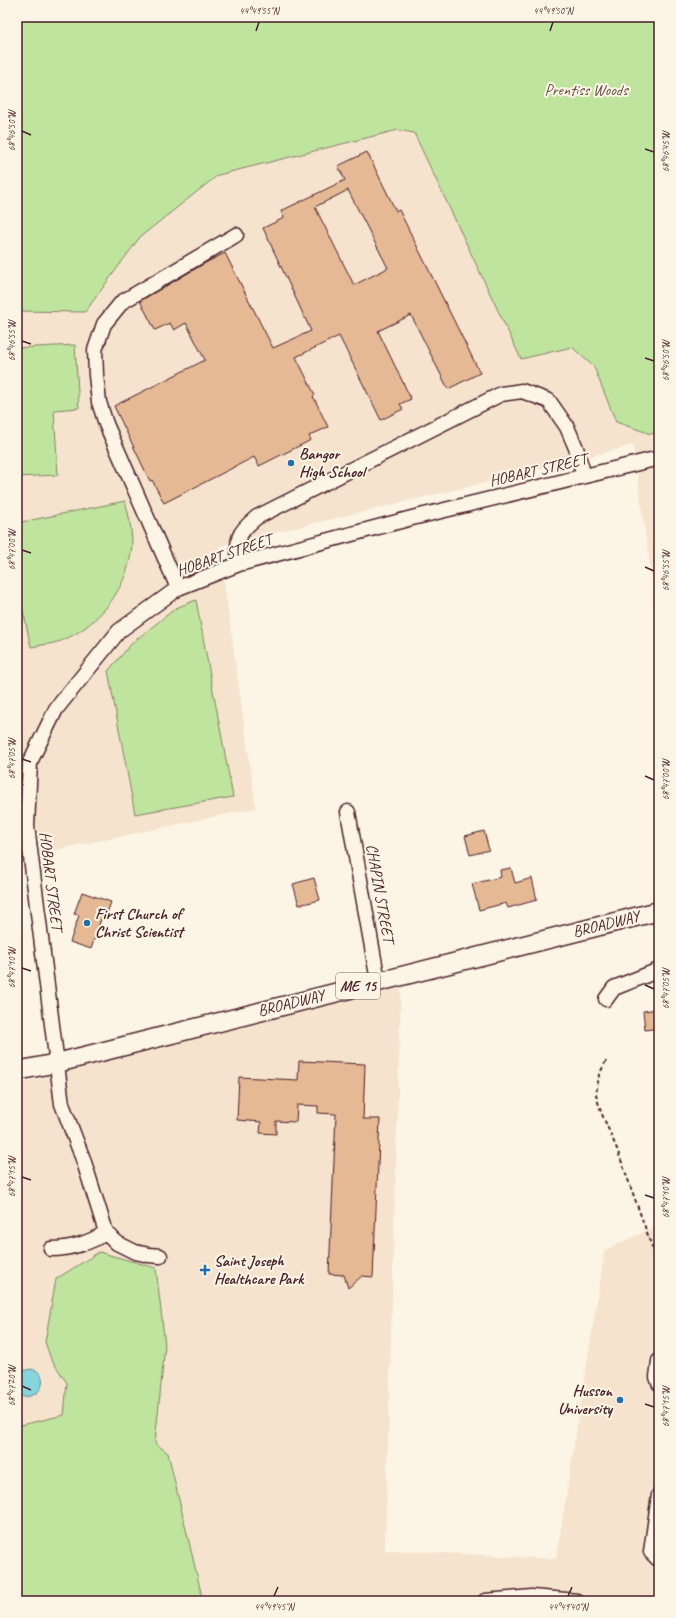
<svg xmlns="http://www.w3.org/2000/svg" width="676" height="1618" viewBox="0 0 676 1618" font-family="Caveat,sans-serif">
<rect width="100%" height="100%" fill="#fcf5e5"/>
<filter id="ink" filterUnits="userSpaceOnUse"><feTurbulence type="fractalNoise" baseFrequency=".025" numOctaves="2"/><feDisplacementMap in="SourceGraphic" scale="8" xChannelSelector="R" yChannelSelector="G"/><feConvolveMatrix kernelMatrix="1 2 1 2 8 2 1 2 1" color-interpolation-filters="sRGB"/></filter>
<g filter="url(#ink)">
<path fill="#f5e3cd" d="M17,62L659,176V631L633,445L526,473L219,546L256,808L17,858Z
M401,987L385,1550L556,1559L605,1250L659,1225V1601H17V1084Z"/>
<path fill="#bee49e" stroke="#848264" d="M17,17H659V431L651,434L616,422L594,367L572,347L521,359L414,133L398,130L218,175L140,237L85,312L17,311Z
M75,345L79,408L54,410L58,475L17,477V348Z
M125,501C129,514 131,527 132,540C132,583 101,625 61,641C52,644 41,645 31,647L17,583V523Z
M196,600L233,797L135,814L108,671L133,642L176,608Z
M99,1252L156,1268L165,1345L155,1443L168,1453L203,1601H17V1426L64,1415L67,1383L51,1359L45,1342L56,1279Z"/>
<path fill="#84d5dc" stroke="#6d8c95" d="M31,1369C51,1372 44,1402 17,1396V1372Z"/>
<path fill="#e4b994" stroke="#4a1f2b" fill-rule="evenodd" d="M367,152L396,211L399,210L480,373L448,389L411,315L378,331L411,399L400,404L403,409L381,420L339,336L296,357L315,395L313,396L328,427L309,436L311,440L259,466L254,457L164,503L152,480L150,481L114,406L205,360L186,323L174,330L170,323L155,330L140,301L207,262L225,253L273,348L311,331L263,228L284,218L281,211L345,180L338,166ZM348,190L388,268L354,285L315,207Z
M484,831L489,850L470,855L465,836Z
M511,868L515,883L532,878L537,900L508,908L506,903L479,910L472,884L501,877L500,870Z
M314,878L320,900L299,905L293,884Z
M82,892L111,902L105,919H101L91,949L70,942L79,915L74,914Z
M658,1009L659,1028L645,1030L643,1011Z
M299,1061L365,1064L363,1119H380L373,1277L362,1276L348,1288L344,1275L329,1274L336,1114L318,1113V1106L297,1105L296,1122L276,1121V1134L260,1133L261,1122L237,1120L239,1077L298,1080Z"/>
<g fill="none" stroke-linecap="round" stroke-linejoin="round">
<defs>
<path id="minor" d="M239,564C237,538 236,534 257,517L501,394L522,391L549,401L567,427L576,448L584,476
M178,588L106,424L99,402L96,375L95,350L104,324L122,302L236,235
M348,812L378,981
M606,999L614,988L659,970
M51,1249C69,1249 91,1243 106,1232
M160,1256L149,1255L135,1252L117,1243L106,1232L83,1159L62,1104L27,826L30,762L56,709L119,631L178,588L239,564L412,518L659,458
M659,1361L657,1377L659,1383
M659,1495L651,1552L659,1560
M485,1601L532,1597L577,1601"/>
<path id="major" d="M17,1071L57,1063L659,911"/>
</defs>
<use href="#minor" stroke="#4a1f2b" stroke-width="17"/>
<use href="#major" stroke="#4a1f2b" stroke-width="21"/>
<path stroke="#4a1f2b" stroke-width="2" stroke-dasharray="4 3" stroke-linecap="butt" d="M606,1061L599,1075L596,1095L601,1112L617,1149L659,1266"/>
<use href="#minor" stroke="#fcf5e5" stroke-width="14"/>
<use href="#major" stroke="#fcf5e5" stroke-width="18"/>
</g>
</g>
<path fill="none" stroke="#4a1f2b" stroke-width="1.5" d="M256,31L259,22M550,31L553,22M22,131L31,135M645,149L654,152M22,341L31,344M645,358L654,361M22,550L31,553M645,567L654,571M22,759L31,762M645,776L654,780M22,968L31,971M645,985L654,989M22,1177L31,1180M645,1195L654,1198M22,1386L31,1390M645,1404L654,1407M274,1596L278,1587M568,1596L572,1587"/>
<g fill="#1f6fb2" stroke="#fcf5e5" stroke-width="1.5">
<circle cx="291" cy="463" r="4"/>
<circle cx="87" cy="923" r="4"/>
<path d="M203 1264h4v4h4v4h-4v4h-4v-4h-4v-4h4z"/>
<circle cx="620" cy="1400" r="4"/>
</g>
<g text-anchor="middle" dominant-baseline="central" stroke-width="4" stroke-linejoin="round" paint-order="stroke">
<rect fill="#fcf5e5" stroke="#7f5f63" stroke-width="1" x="336" y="973" width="44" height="26" rx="3"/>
<g font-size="15" font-weight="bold" fill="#4a1f2b">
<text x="358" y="986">ME 15</text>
</g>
<g font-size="16" fill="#675048" stroke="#fcf5e5">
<text x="586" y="90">Prentiss Woods</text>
</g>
<g font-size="16" font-weight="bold" fill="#4a1f2b" stroke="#fcf5e5" text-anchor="start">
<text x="299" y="454">Bangor<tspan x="299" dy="18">High School</tspan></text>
<text x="95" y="914">First Church of<tspan x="95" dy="18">Christ Scientist</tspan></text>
<text x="214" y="1261">Saint Joseph<tspan x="214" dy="18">Healthcare Park</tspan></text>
<text x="612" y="1391" text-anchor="end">Husson<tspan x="612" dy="18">University</tspan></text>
</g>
<g font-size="16" fill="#4a1f2b" stroke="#fcf5e5">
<text transform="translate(538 470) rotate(-13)">HOBART STREET</text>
<text transform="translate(224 555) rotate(-19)">HOBART STREET</text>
<text transform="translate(51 881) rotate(83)">HOBART STREET</text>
<text transform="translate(380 893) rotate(80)">CHAPIN STREET</text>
<text transform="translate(606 924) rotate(-14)">BROADWAY</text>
<text transform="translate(291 1003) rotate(-14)">BROADWAY</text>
</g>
</g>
<rect width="676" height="1618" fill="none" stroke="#fcf5e5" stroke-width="44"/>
<rect x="22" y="22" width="632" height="1574" fill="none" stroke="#4a1f2b" stroke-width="1.5"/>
<g font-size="10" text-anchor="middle" fill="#4a1f2b">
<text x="259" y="14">44°49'55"N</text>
<text x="553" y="14">44°49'50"N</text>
<text transform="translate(11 131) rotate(-90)" y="4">68°46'50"W</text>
<text transform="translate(665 152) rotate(-90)" y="4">68°46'45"W</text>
<text transform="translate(11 341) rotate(-90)" y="4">68°46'55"W</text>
<text transform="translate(665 361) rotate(-90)" y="4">68°46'50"W</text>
<text transform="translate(11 550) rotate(-90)" y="4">68°47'00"W</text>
<text transform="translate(665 571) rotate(-90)" y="4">68°46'55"W</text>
<text transform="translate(11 759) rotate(-90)" y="4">68°47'05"W</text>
<text transform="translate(665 780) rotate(-90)" y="4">68°47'00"W</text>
<text transform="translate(11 968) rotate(-90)" y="4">68°47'10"W</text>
<text transform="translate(665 989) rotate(-90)" y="4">68°47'05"W</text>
<text transform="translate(11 1177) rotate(-90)" y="4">68°47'15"W</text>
<text transform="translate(665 1198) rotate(-90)" y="4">68°47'10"W</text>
<text transform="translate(11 1386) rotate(-90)" y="4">68°47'20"W</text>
<text transform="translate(665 1407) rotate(-90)" y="4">68°47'15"W</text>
<text x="274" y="1610">44°49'45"N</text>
<text x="568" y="1610">44°49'40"N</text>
</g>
</svg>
